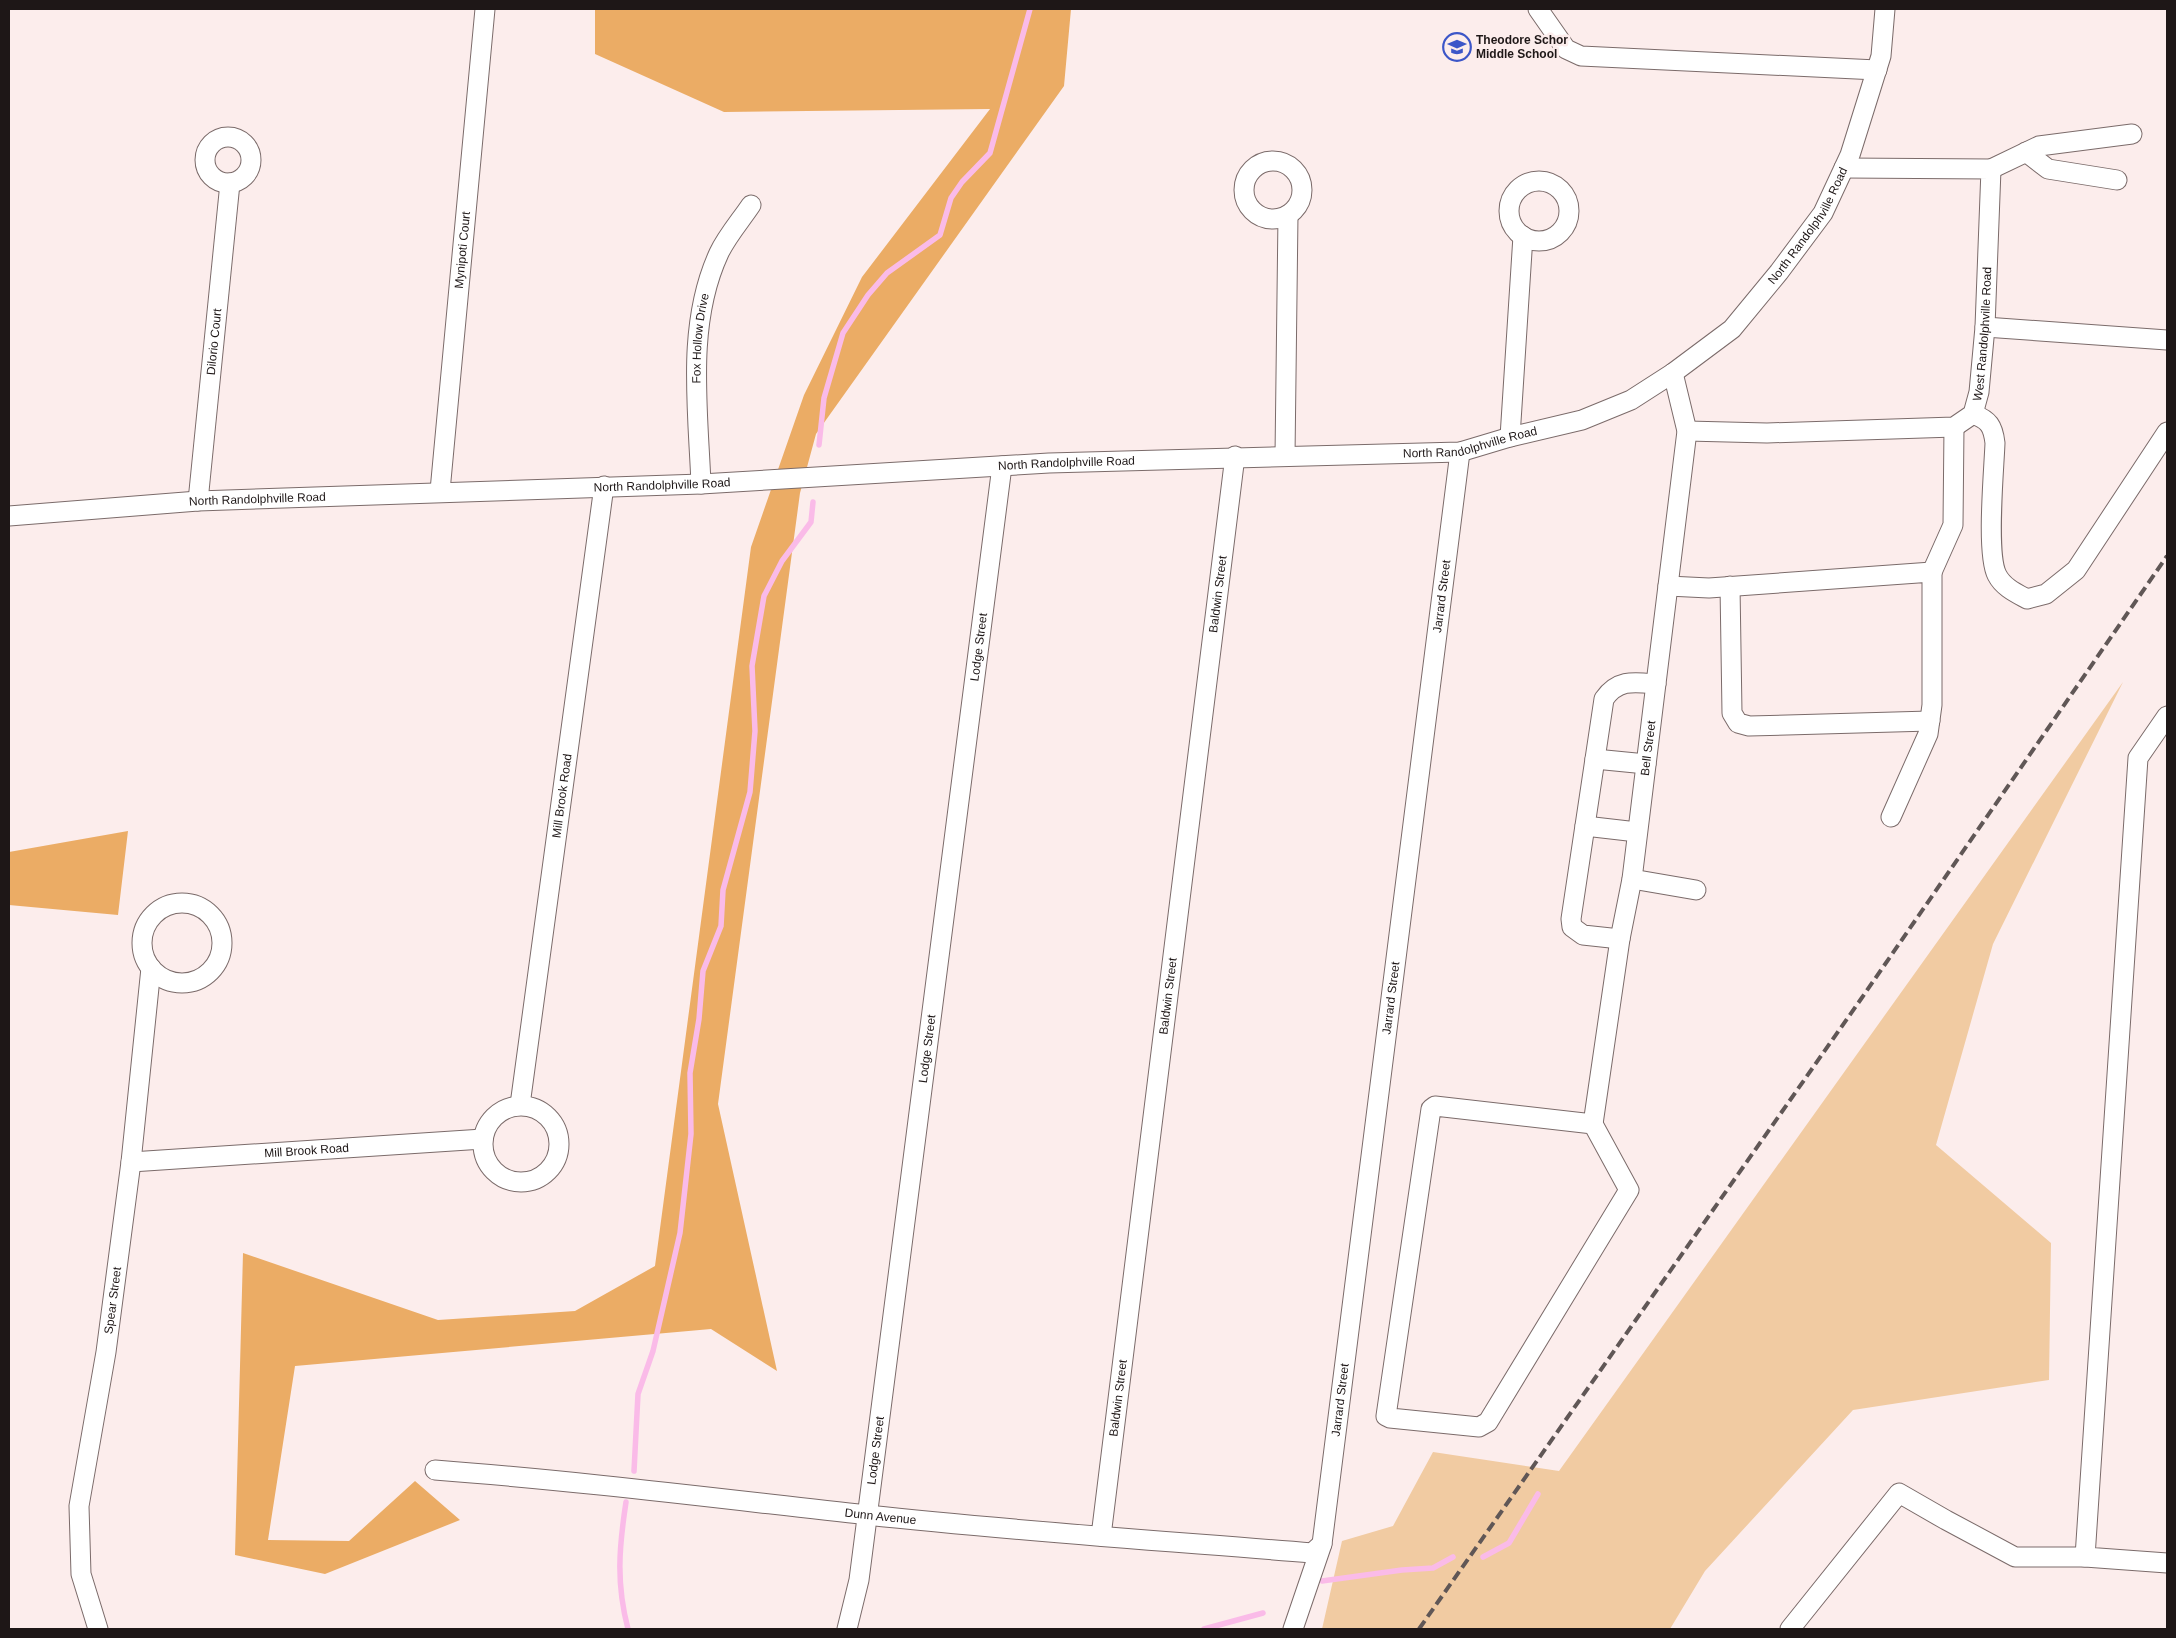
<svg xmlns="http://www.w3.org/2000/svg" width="2176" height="1638" viewBox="0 0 2176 1638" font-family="Helvetica,sans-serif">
<rect width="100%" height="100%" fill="#fcedec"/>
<path fill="#f1cba2" d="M2123,682L1993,944L1936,1145L2051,1243L2049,1380L1853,1410L1705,1571L1670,1629H1322L1342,1541L1393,1526L1433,1452L1559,1471Z"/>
<path fill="#ebac65" d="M595,9H1071L1064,86L816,434L800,493L718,1104L777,1371L711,1329L295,1366L268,1540L349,1541L415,1481L460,1520L325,1574L235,1555L243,1253L438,1320L575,1311L655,1266L751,547L804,395L862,277L990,109L724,112L595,54Z
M128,831L118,915L9,905V852Z"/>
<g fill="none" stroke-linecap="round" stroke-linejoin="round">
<path stroke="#fabbe8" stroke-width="5.5" d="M819,445L824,398L843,333L868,295L887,273L940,235L951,198L962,182L990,153L1030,9
M634,1471L638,1394L653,1351L680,1233L691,1134L690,1073L699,1019L703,971L721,926L723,890L750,792L755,731L752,666L764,596L782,561L811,522L813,502
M626,1502C619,1548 616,1583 628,1629
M1483,1557L1509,1543L1538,1494
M1322,1581L1402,1570L1433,1568L1453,1557
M1204,1629L1263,1613"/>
<defs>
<g id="minor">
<path d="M1538,9L1566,49L1581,56L1877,70"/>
<circle cx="228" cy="160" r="23"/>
<path d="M2026,152L2048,169L2117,180"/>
<circle cx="1273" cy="190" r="29"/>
<path d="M1991,169L2039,146L2132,134"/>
<circle cx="1539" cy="211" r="30"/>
<path d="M1985,327L2167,340"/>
<path d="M1973,414C1989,420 1993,426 1995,443C1994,470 1986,554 1997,575C2003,587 2016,593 2027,599L2046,594L2076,570L2167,432"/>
<path id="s1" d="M1687,431L1767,433L1954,427L1973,414L1979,392L1985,327L1991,169L1844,168"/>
<path d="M1510,437L1523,236"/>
<path d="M1285,456L1288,215"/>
<path id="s2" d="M701,484C698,408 686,324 719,253C727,236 741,220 751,205"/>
<path id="s3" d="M440,491L485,9"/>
<path id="s4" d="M198,501L230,183"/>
<path id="s5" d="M9,516L198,501L701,484L1049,463L1460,452L1510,437L1582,420L1631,400L1673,373L1732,329L1779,272L1823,213L1850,155L1881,56L1885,9"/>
<path d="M1932,572L1953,525L1954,427"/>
<path d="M1668,586L1709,588L1932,572V705L1928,734L1891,817"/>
<path d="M1730,586L1732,713L1738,723L1749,726L1930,721"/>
<path d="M2167,716L2138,758L2085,1557L2167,1563"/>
<path d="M1595,759L1646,764"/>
<path d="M1585,826L1637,832"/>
<path d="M1632,879L1696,890"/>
<circle cx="182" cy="943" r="40"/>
<path d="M1620,939L1583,935L1572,927L1571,919L1604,699C1618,679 1634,682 1656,684"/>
<path id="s6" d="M520,1105L604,486"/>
<circle cx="521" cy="1144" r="38"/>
<path d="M1435,1106L1593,1124L1629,1190L1488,1422L1479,1427L1390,1418L1386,1416L1431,1109Z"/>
<path id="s7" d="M1593,1124L1620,939L1632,879L1687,431L1673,373"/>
<path id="s8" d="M131,1162L483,1139"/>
<path id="s9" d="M435,1470C580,1481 723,1499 867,1515C1015,1531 1164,1541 1312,1553L1322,1544"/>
<path id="s10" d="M1101,1536L1235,456"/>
<path id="s11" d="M98,1629L81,1574L79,1506L106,1352L131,1162L151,968"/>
<path id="s12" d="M847,1629L859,1580L1002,466"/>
<path id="s13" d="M1293,1629L1322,1544L1460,452"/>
<path d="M1790,1629L1899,1493L1946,1520L2015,1557H2085"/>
</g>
</defs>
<use href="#minor" stroke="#7b6b6a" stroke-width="21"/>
<use href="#minor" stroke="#fff" stroke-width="19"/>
<path stroke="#605756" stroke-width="4" stroke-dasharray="10 5" stroke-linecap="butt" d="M1419,1629L1861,999L2167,556"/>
</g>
<defs>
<symbol id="school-ring" viewBox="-11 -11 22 22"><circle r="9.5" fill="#fcedec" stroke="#3c56c8" stroke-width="1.5"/><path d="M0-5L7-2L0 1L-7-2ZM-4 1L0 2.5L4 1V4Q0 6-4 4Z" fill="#3c56c8"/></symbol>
</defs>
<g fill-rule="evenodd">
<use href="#school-ring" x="1441" y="31" width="32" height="32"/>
</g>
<g text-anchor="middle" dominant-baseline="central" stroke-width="5" stroke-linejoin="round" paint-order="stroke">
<g font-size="12" font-weight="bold" fill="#1e1717" stroke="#fcedec" text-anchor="start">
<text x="1476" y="40">Theodore Schor<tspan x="1476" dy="14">Middle School</tspan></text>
</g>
<g font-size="12" fill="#1e1717" stroke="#fcedec">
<text stroke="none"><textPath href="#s5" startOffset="1884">North Randolphville Road</textPath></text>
<text stroke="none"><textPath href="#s3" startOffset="242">Mynipoti Court</textPath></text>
<text stroke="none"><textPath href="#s1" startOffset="371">West Randolphville Road</textPath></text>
<text stroke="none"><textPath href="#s2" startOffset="146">Fox Hollow Drive</textPath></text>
<text stroke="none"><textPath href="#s4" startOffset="160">Dilorio Court</textPath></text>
<text stroke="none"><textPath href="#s5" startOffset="1464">North Randolphville Road</textPath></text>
<text stroke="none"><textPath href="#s5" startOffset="1059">North Randolphville Road</textPath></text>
<text stroke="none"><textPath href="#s5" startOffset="654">North Randolphville Road</textPath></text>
<text stroke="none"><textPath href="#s5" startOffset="249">North Randolphville Road</textPath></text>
<text stroke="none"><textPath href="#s10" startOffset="949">Baldwin Street</textPath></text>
<text stroke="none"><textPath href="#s13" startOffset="1045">Jarrard Street</textPath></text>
<text stroke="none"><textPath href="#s12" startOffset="991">Lodge Street</textPath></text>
<text stroke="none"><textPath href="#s7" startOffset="380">Bell Street</textPath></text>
<text stroke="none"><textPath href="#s6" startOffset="312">Mill Brook Road</textPath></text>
<text stroke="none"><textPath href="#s10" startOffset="544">Baldwin Street</textPath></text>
<text stroke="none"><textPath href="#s13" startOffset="640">Jarrard Street</textPath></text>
<text stroke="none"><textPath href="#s12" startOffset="586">Lodge Street</textPath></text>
<text stroke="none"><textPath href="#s8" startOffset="176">Mill Brook Road</textPath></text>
<text stroke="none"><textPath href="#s11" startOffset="334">Spear Street</textPath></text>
<text stroke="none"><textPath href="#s10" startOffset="139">Baldwin Street</textPath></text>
<text stroke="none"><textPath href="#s13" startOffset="235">Jarrard Street</textPath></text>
<text stroke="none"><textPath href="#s12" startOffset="181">Lodge Street</textPath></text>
<text stroke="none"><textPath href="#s9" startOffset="448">Dunn Avenue</textPath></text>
</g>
</g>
<rect width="2176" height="1638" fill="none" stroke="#1e1717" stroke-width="20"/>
</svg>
